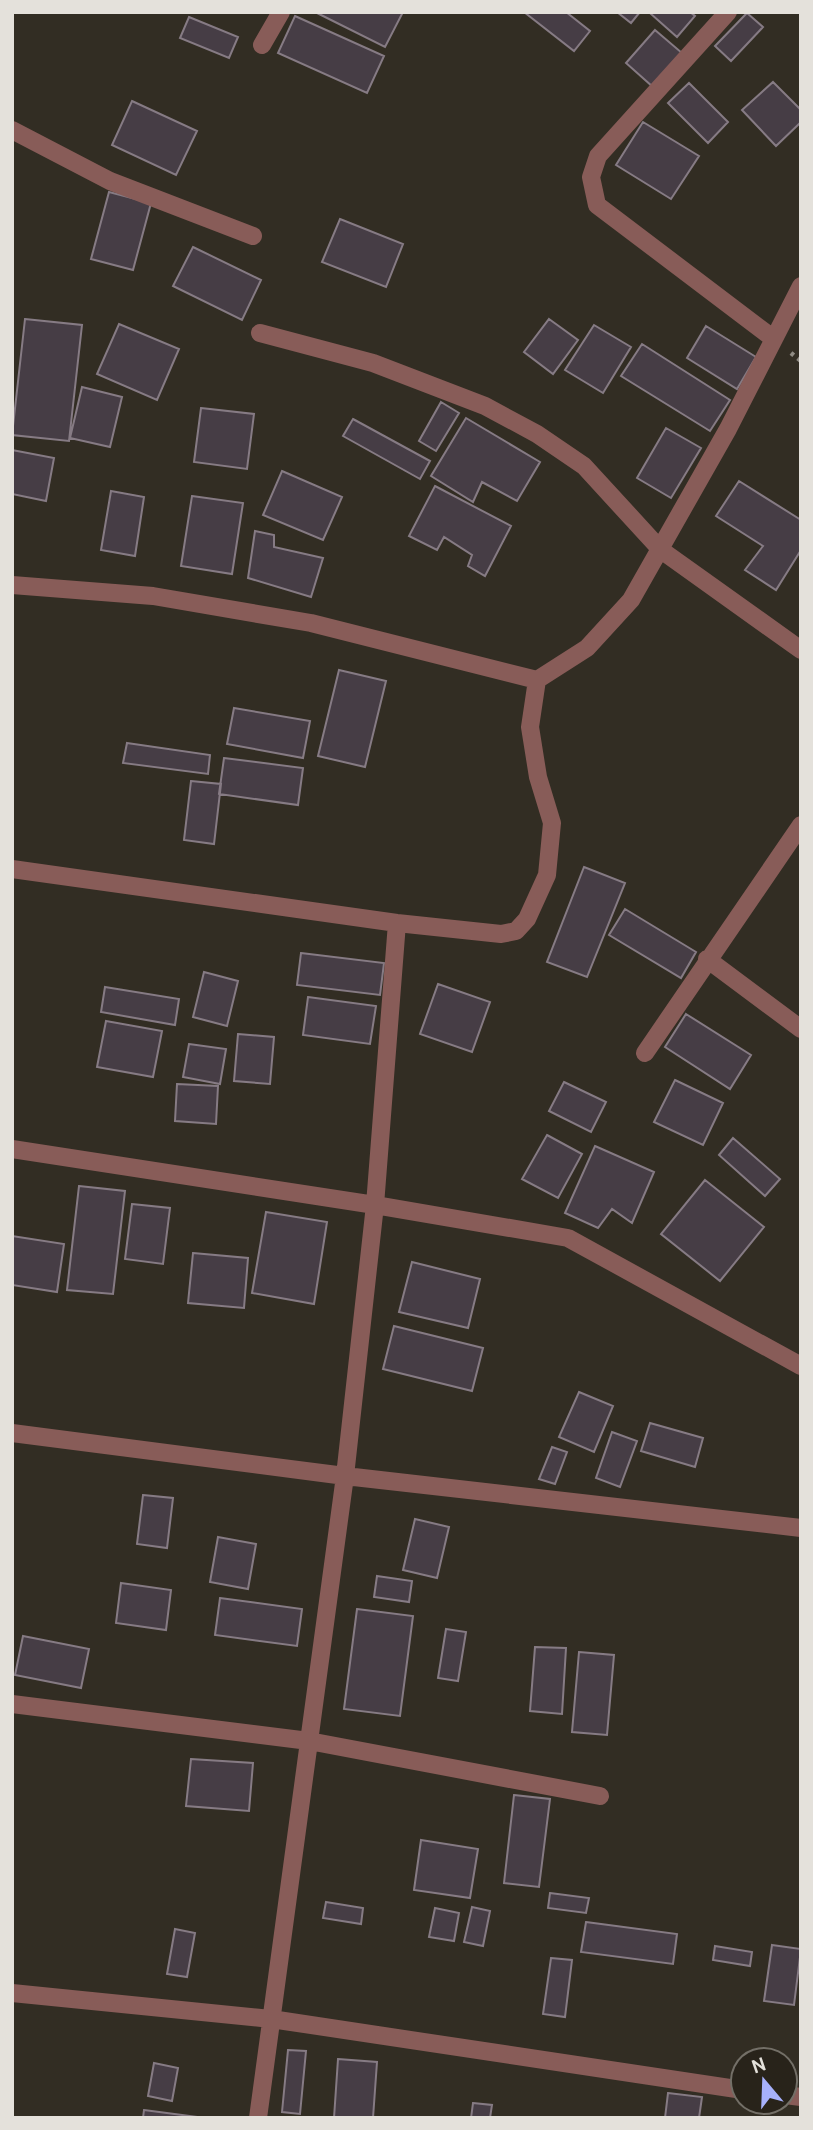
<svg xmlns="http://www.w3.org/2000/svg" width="813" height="2130" viewBox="0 0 813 2130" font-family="Cabin,sans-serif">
<rect width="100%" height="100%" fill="#322d23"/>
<path fill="#463d45" stroke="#867b84" stroke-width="2" d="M315,12H403L385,47Z
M524,12H566L590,31L574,51Z
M617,12H640L631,23Z
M653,12H690L695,16L677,37L651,14Z
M747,13L763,27L731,61L715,46Z
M295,16L384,56L367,93L278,53Z
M189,17L238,37L229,58L180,38Z
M655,30L682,53L653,87L626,63Z
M773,82L801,110V122L776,146L742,110Z
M689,83L728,122L708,143L668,103Z
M132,101L197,131L176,175L112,145Z
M643,122L699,156L671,199L616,165Z
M109,192L151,203L133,270L91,259Z
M340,219L403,244L386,287L322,262Z
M193,247L261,280L242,320L173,286Z
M25,319L82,325L69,441L12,435Z
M549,319L578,340L553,374L524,352Z
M119,324L179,349L157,400L97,374Z
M594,325L631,347L603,393L565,370Z
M706,326L756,357L737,389L687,358Z
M642,344L730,400L710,431L621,376Z
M82,387L122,397L110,447L70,438Z
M441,402L459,413L436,451L419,441Z
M201,408L254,414L247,469L194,462Z
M466,418L540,462L517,501L482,482L473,502L431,476Z
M353,419L430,461L420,479L343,436Z
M666,428L701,448L671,498L637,478Z
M12,450L54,458L46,501L12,494Z
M282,471L342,497L323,540L263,515Z
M739,481L801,520V550L776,590L745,570L763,546L716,516Z
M435,486L511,526L485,576L468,566L472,555L444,537L437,550L409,536Z
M111,491L144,497L135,556L101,550Z
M192,496L243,503L232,574L181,566Z
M255,531L274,535V547L323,558L311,597L248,578Z
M339,670L386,681L365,767L318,756Z
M234,708L310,721L303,758L227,744Z
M127,743L210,755L208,774L123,763Z
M224,758L303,768L298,805L219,794Z
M191,781L221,784L214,844L184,840Z
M584,867L625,883L587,977L547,962Z
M625,909L696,952L681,978L609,935Z
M301,953L384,963L380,995L297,985Z
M204,972L238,981L227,1026L193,1017Z
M438,984L490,1002L472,1052L420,1034Z
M105,987L179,999L175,1025L101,1012Z
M308,997L376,1006L370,1044L303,1035Z
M686,1014L751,1055L730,1089L665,1047Z
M106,1021L162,1031L153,1077L97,1067Z
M238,1034L274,1037L270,1084L234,1081Z
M189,1044L226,1049L220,1084L183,1077Z
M675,1080L723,1103L703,1145L654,1122Z
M564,1082L606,1102L591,1132L549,1111Z
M177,1084L218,1086L216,1124L175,1121Z
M547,1135L582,1154L558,1198L522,1179Z
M733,1138L780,1179L765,1196L719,1155Z
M595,1146L654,1172L632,1223L612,1209L598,1228L565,1213Z
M705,1180L764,1227L720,1281L661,1234Z
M79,1186L125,1191L113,1294L67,1290Z
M132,1204L170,1208L163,1264L125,1259Z
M266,1212L327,1222L314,1304L252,1293Z
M12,1236L64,1244L57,1292L12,1285Z
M193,1253L248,1258L244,1308L188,1303Z
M412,1262L480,1279L468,1328L399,1312Z
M394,1326L483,1348L472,1391L383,1369Z
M579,1392L613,1406L594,1452L559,1437Z
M650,1423L703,1438L695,1467L641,1451Z
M612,1432L637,1441L620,1487L596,1478Z
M552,1447L567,1452L555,1484L539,1479Z
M143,1495L173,1498L167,1548L137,1544Z
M415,1519L449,1527L437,1578L403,1570Z
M218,1537L256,1544L248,1589L210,1582Z
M377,1576L412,1581L409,1602L374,1597Z
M121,1583L171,1590L166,1630L116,1623Z
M220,1598L302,1609L297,1646L215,1635Z
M357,1609L413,1616L400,1716L344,1709Z
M446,1629L466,1632L458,1681L438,1678Z
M23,1636L89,1649L81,1688L15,1675Z
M535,1647L566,1648L562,1714L530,1711Z
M579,1652L614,1655L607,1735L572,1732Z
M191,1759L253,1763L249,1811L186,1806Z
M514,1795L550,1799L539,1887L504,1883Z
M421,1840L478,1849L470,1898L414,1890Z
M550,1893L589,1898L586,1913L548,1908Z
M326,1902L363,1908L361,1924L323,1918Z
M472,1907L490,1911L483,1946L464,1942Z
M435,1908L459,1913L454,1941L429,1937Z
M586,1922L677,1934L673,1964L581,1952Z
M175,1929L195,1933L187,1977L167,1974Z
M772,1945L801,1949L794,2005L764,2001Z
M715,1946L752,1952L750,1966L713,1960Z
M551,1958L572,1960L565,2017L543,2014Z
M288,2050L306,2051L300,2114L282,2112Z
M338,2059L377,2062L373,2118H334Z
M154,2063L178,2068L172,2101L148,2096Z
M668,2093L702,2097L699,2118H665Z
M473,2103L492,2105L490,2118H471Z
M144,2110L205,2118H143Z"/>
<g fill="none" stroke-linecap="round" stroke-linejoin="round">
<path stroke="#8f8b83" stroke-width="4.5" stroke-dasharray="3.5 5" stroke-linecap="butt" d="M791,353L801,361"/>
<path stroke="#885c58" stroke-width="18" d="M728,12L598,156L591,177L597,205L774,339
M262,45L281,12
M12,130L110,181L253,236
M260,333L373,363L485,406L537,434L584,466L661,550L801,650
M12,585L153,596L311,623L537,680
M12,869L397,923L501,934L516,931L527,919L547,875L552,823L538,777L530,727L537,680L587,648L631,600L728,429L801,286
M707,959L801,1029
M645,1053L801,825
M12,1149L375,1205L568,1238L801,1366
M12,1433L345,1476L801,1528
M12,1704L309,1741L600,1796
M12,1993L271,2019L743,2090
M785,2095L801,2097
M258,2118L345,1476L375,1205L397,923"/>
</g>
<rect width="813" height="2130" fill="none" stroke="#e4e1db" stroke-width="28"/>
<g transform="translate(764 2081) rotate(341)"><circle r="33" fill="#28231a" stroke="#736f67" stroke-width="2"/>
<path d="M0-5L12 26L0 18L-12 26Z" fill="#a7b1fc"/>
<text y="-10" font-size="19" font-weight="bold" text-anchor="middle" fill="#e4e1db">N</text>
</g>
</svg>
